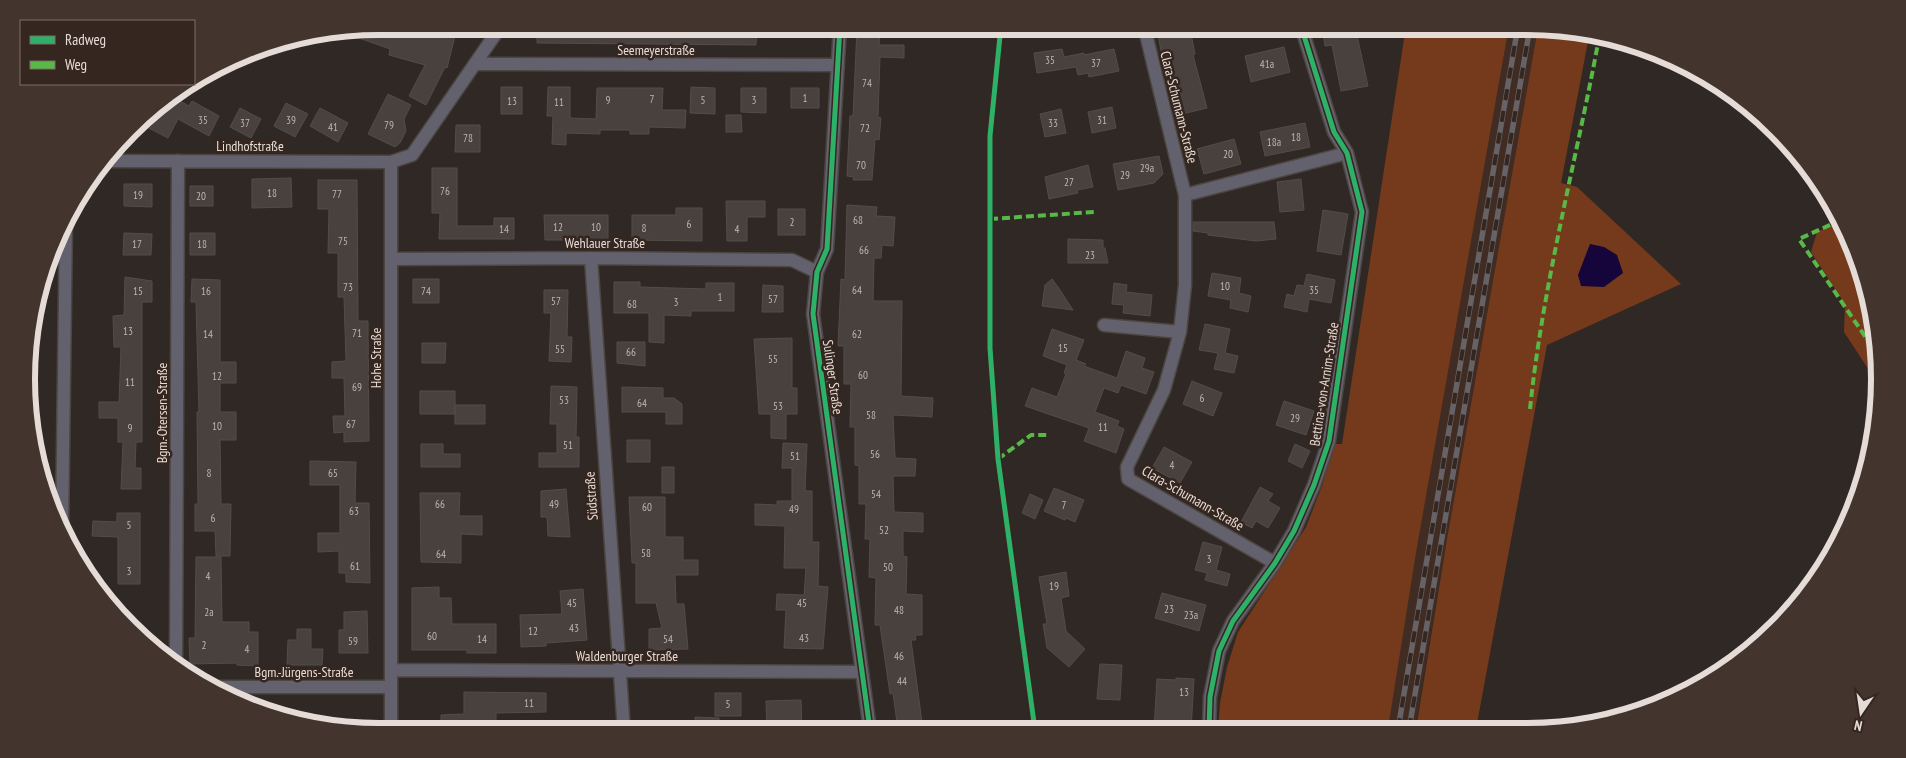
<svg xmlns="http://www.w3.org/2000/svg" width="1906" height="758" viewBox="0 0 1906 758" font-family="'PT Sans Narrow',sans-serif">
<rect width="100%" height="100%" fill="#302824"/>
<path fill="#402c23" d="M1509,26L1538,28L1443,561L1415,729H1388L1416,553Z
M39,290L36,458L33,448L29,333Z"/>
<path fill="#743a1b" d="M1406,26H1509L1416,553L1388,729L1218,730L1220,703L1227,667L1238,632L1306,527L1322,486L1334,444H1342Z
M1538,28L1589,36L1561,183L1577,187L1681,284L1547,345L1476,729H1416L1447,539Z
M1842,221C1867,270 1880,329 1878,384L1844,332L1845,304L1811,252L1817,232Z"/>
<path fill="#15053a" d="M1590,244L1604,247L1617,255L1623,273L1604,287L1581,286L1578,275Z"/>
<path fill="#48413e" stroke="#534c49" d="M379,26H443V28L456,32L447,68L445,67L426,105L409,96L425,65L389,55L390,49L342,32Z
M537,26H757L756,45L537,43Z
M1322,26H1355L1368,86L1341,91L1332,45L1325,46Z
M857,29L880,30L879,45H904V58L880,57L878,117L881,118L879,140L875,139L872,180H853L854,177L847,176L850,116H853Z
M1190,29L1195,54L1193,55L1207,108L1182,114L1168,60L1163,61L1158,35Z
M1284,47L1290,72L1251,82L1245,56Z
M1062,49L1064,57L1084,53V55L1114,49L1119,71L1089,77L1088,73L1078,75L1076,67L1037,73L1034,53Z
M501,87H522V114H501Z
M548,87H570V118L596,119L597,88H663L662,110H686L685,128L649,127V134H630V130H600V134L566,133V145L552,144L553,116H547Z
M691,87L715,88V114L690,113Z
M741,88H766V113L741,112Z
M791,88H819V108H791Z
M388,94L411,105L404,119L406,131L400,143L395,147L368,134Z
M171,96L189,106L192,101L219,116L209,136L178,119L168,138L139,123L147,114Z
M286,103L308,114L295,137L274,126Z
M1112,107L1116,128L1092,133L1088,112Z
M240,108L261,119L251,138L230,127Z
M320,108L348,123L338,142L310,126Z
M1061,109L1066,133L1045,137L1040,114Z
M726,115H741L742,132H726Z
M1305,123L1310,147L1265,156L1260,132Z
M456,125H480V152H455Z
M1234,139L1241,164L1204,174L1197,149Z
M1159,156L1163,174L1154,183L1118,190L1113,164Z
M1088,165L1093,187L1077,190L1078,193L1049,199L1045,177Z
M432,168H457V226H494V218H514V239H439L440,213H432Z
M291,178L292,207L252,208V179Z
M1301,179L1304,210L1280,212L1277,182Z
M318,180H357L358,321H368L369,441L344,442V432L334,433L333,416H345L344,378H332V362L346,361L344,297H338V253H328L329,209H318Z
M124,184H152V207L124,206Z
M190,186H213V206H190Z
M726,201H765V217H747V241H727Z
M847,205L877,207L876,216L895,217L893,246L882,245L881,258H874L873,301H902L901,396L933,398L932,417L893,415L895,458L916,459L915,476H893L894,512L923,513V532L903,531V556L907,557L906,594L922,595V635H915L916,640H911L923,730H898L893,693L890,694L880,625H875L876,578L869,577L870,539H865L866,504H859V466L855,465V427H850L851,384H844V346H838L841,279L845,280Z
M676,208H702V241L632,240V215H676Z
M778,209H805V235H778Z
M1323,210L1348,214L1341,255L1317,251Z
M544,215H608V240H545Z
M1193,222H1274L1276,239L1256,241L1208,235V233L1193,231Z
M124,233L152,234L151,255H123Z
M190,233H215V255H190Z
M1068,239L1103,240V248H1105L1108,263H1068Z
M1212,273L1241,278L1239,293L1251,296L1248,312L1230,308L1231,300L1208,296Z
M1307,274L1335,280L1331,303L1309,299L1307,312L1284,307L1287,294L1294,296L1297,285L1304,286Z
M125,277L152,281V302H142V442H136L135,468H141V489H121L123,442H118V418H99V402H119L121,347H114L113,316L124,315Z
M192,279L220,280V362H236V383H220V412H236V440H220L221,504H231L230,556H216L215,531H195V504H198L197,412H199L196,302H191Z
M413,279H439V303H413Z
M1052,279L1058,287L1073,310L1042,306L1045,285Z
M614,282H640V287L706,289V283H734V311H691V316L664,315V343L649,342V313H614Z
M1114,283L1127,285L1126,292L1152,295L1150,316L1123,313L1124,305L1112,304Z
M763,285L783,286V312H762Z
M544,290H568L567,337H572L571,362L549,361L551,313H544Z
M1205,324L1230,329L1225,353L1238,356L1234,373L1214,369L1218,353L1199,350Z
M1052,329L1084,340L1076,360L1086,364L1084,366L1117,378L1126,351L1145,358L1142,368L1154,372L1146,394L1121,385L1118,393L1104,388L1095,412L1119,421L1117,426L1124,429L1116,453L1084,441L1089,428L1025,406L1032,388L1057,397L1066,374L1064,373L1067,365L1043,356Z
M792,338V388H797V414H786V439L771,438V414H759L754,339Z
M617,342H645V366L617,363Z
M422,343H446L445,363H422Z
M1192,381L1222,393L1213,416L1183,404Z
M551,386L577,387L576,437H579V467H539V453H557V424H550Z
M622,387L663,388V398H674L682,404V424H666V412H622Z
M420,391H455V414H420Z
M1284,401L1314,411L1306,435L1276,425Z
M455,405H485V424H455Z
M627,440H650V462H627Z
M783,443L807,444L805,491H812V542H819L818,586L828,587L823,649L784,648L786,610H776L777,594L804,595L806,568H784L785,526L755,525V504L777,505V501H792V468H782Z
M421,444H443V454H460V467H421Z
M1295,444L1310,451L1302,468L1288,461Z
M1164,447L1192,462L1180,483L1152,468Z
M310,461L356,462L355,503H369L370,583L346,582V573H339V551L318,552V533H340V485H310Z
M662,467H674V493H662Z
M1260,487L1273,494L1268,501L1280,508L1268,528L1256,521L1252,528L1241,522Z
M1054,488L1084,500L1075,522L1066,518L1065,520L1044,511Z
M566,489L570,537L548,536L547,517H541V491Z
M420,493H460L459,516H482V535L461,534V563L421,562Z
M1030,494L1043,500L1035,519L1022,513Z
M629,497H665V537H683V560H698V575H675L676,604H684L688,649L649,650V629L662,628L656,603H636V563H632Z
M117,513H140V584H118V537L92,536L93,521L117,522Z
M1203,542L1222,547L1216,570L1230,574L1227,586L1205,580L1207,573L1195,570Z
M196,557H221L222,622H249V632H258V666L237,665V663L190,664L189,638H195Z
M1066,572L1069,596L1061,598L1066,631L1085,649L1069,667L1047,648L1043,624H1047L1039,577Z
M439,587V598H451L452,624H496V653H467V650H412V588Z
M583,589L587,640L546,643V646L521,647L520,615L562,614L560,591Z
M1162,593L1206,605L1199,631L1155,618Z
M367,611L368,653H339V630H344V612Z
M297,629H311V649H323L322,665H287L288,640H297Z
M1100,664L1122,665L1120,700L1097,699Z
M1176,678L1194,679L1191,730H1154L1157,679L1176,680Z
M464,692L546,693V712L496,713V731L441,732V715L464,714Z
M715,693H741V716H715Z
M801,700L802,731H767L766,701Z
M695,717L719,718V731H695Z"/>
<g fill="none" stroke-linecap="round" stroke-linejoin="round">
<defs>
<path id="street" d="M840,26L827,249L817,272L813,314L870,730
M1144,26L1185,195V285L1180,332L1164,390L1127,467L1128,479L1275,563
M476,64L837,65
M108,161L391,162L412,155L501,26
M1185,195L1347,153
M591,258L624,731
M391,259L591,258L792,260L817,272
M1104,325L1180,332
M62,531L66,218
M176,665L178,161
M392,670L862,672
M218,687H391
M1209,730L1210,697L1219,651L1233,621L1275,563L1294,531L1314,485L1329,441L1362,212L1347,153L1334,132L1301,26
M391,732V162"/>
</defs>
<use href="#street" stroke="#4c4641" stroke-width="15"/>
<use href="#street" stroke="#64616e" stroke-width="12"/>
<defs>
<path id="rail" d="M1398,729L1518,26
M1409,729L1530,27"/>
</defs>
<use href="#rail" stroke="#666265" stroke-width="5.5"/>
<use href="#rail" stroke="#35261f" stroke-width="4" stroke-dasharray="11" stroke-linecap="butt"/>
<path stroke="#58b947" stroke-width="4" stroke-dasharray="8 4" stroke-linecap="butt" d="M990,219L1094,212
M1841,220L1799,239L1879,357
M1530,409C1543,283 1576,162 1599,38
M998,459L1031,435H1049"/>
<defs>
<path id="cycleway" d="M840,26L827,249L817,272L813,314L870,730
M1001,26L990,136V348L998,459L1035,730
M1209,730L1210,697L1219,651L1233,621L1275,563L1294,531L1314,485L1329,441L1362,212L1347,153L1334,132L1301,26"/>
</defs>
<use href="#cycleway" stroke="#35261f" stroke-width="8"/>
<use href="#cycleway" stroke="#2db169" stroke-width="5"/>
</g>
<g text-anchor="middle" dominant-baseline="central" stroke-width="5" stroke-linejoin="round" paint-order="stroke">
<g font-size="11" fill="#beb5b1">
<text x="1050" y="60">35</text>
<text x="1096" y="63">37</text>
<text x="1267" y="64">41a</text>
<text x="867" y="83">74</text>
<text x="805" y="98">1</text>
<text x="652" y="99">7</text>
<text x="608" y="100">9</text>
<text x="703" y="100">5</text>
<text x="754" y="100">3</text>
<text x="512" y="101">13</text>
<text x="559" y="102">11</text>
<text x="203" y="120">35</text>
<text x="291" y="120">39</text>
<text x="1102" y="120">31</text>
<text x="245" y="123">37</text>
<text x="1053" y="123">33</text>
<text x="389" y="125">79</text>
<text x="333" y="127">41</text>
<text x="865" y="128">72</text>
<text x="1296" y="137">18</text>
<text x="468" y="138">78</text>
<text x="1274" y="142">18a</text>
<text x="1228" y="154">20</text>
<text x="861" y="165">70</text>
<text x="1147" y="168">29a</text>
<text x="1125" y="175">29</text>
<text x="1069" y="182">27</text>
<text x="445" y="191">76</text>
<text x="272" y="193">18</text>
<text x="337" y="194">77</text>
<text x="138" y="195">19</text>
<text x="201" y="196">20</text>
<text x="858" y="220">68</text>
<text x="792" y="222">2</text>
<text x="689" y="224">6</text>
<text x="558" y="227">12</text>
<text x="596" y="227">10</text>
<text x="644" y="228">8</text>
<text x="504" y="229">14</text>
<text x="737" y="229">4</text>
<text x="343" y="241">75</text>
<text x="137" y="244">17</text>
<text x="202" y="244">18</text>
<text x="864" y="250">66</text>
<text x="1090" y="255">23</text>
<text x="1225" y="286">10</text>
<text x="348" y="287">73</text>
<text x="857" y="290">64</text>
<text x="1314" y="290">35</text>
<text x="138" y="291">15</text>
<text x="206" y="291">16</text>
<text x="426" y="291">74</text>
<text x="720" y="297">1</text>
<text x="773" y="299">57</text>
<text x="556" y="301">57</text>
<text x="676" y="302">3</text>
<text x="632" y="304">68</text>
<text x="128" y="331">13</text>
<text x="357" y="333">71</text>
<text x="208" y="334">14</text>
<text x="857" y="334">62</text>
<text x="1063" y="348">15</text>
<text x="560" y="349">55</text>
<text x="631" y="352">66</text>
<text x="773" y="359">55</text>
<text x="863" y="375">60</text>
<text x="217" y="376">12</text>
<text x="130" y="382">11</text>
<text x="357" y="387">69</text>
<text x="1202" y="398">6</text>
<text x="564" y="400">53</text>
<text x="642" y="403">64</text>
<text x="778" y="406">53</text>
<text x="871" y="415">58</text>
<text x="1295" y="418">29</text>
<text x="351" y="424">67</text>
<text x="217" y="426">10</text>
<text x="1103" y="427">11</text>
<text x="130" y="428">9</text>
<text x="568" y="445">51</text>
<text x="875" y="454">56</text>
<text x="795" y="456">51</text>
<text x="1172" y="465">4</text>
<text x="209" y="473">8</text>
<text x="333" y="473">65</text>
<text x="876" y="494">54</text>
<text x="440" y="504">66</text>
<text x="554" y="504">49</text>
<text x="1064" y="505">7</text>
<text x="647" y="507">60</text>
<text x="794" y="509">49</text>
<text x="354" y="511">63</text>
<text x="213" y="518">6</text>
<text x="129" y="525">5</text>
<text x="884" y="530">52</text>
<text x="646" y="553">58</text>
<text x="441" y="554">64</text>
<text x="1209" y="559">3</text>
<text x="355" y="566">61</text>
<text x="888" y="567">50</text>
<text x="129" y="571">3</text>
<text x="208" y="576">4</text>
<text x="1054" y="586">19</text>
<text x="572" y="603">45</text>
<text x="802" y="603">45</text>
<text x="1169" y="609">23</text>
<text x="899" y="610">48</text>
<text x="209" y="612">2a</text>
<text x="1191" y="615">23a</text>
<text x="574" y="628">43</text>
<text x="533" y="631">12</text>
<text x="432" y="636">60</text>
<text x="804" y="638">43</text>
<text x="482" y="639">14</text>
<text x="668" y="639">54</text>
<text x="353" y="641">59</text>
<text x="204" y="645">2</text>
<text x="247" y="649">4</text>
<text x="899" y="656">46</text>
<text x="902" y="681">44</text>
<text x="1184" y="692">13</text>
<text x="529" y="703">11</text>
<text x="728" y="704">5</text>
</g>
<g font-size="14" fill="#e6dcd7" stroke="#35261f">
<text x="656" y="50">Seemeyerstraße</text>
<text transform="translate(1179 107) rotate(76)">Clara-Schumann-Straße</text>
<text x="250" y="146">Lindhofstraße</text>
<text x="605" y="243">Wehlauer Straße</text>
<text transform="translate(376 358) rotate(-90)">Hohe Straße</text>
<text transform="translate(833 377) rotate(82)">Sulinger Straße</text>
<text transform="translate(1324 384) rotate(-81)">Bettina-von-Arnim-Straße</text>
<text transform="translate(162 413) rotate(-90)">Bgm.-Otersen-Straße</text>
<text transform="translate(591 496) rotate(-94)">Südstraße</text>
<text transform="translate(1193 498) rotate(30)">Clara-Schumann-Straße</text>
<text x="627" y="656">Waldenburger Straße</text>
<text x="304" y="672">Bgm.-Jürgens-Straße</text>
</g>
</g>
<path d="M0 0H1906V758H0ZM379 35H1527A344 344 0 0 1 1871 379V379A344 344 0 0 1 1527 723H379A344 344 0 0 1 35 379V379A344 344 0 0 1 379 35Z" fill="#43352e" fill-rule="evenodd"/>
<path fill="none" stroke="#e6dcd7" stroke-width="6" d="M379 35H1527A344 344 0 0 1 1871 379V379A344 344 0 0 1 1527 723H379A344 344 0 0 1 35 379V379A344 344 0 0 1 379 35Z"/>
<rect x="20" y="20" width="175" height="65" fill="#35261f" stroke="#7c6f69"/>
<rect x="30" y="36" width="25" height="8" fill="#2db169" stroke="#7c6f69"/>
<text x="65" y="45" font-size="15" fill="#e6dcd7">Radweg</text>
<rect x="30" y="61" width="25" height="8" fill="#58b947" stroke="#7c6f69"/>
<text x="65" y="70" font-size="15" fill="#e6dcd7">Weg</text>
<g transform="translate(1861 713) rotate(193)" stroke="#35261f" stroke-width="4" paint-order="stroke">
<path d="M0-4L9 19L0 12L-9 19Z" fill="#e6dcd7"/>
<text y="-8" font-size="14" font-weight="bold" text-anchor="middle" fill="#e6dcd7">N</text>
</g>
</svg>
